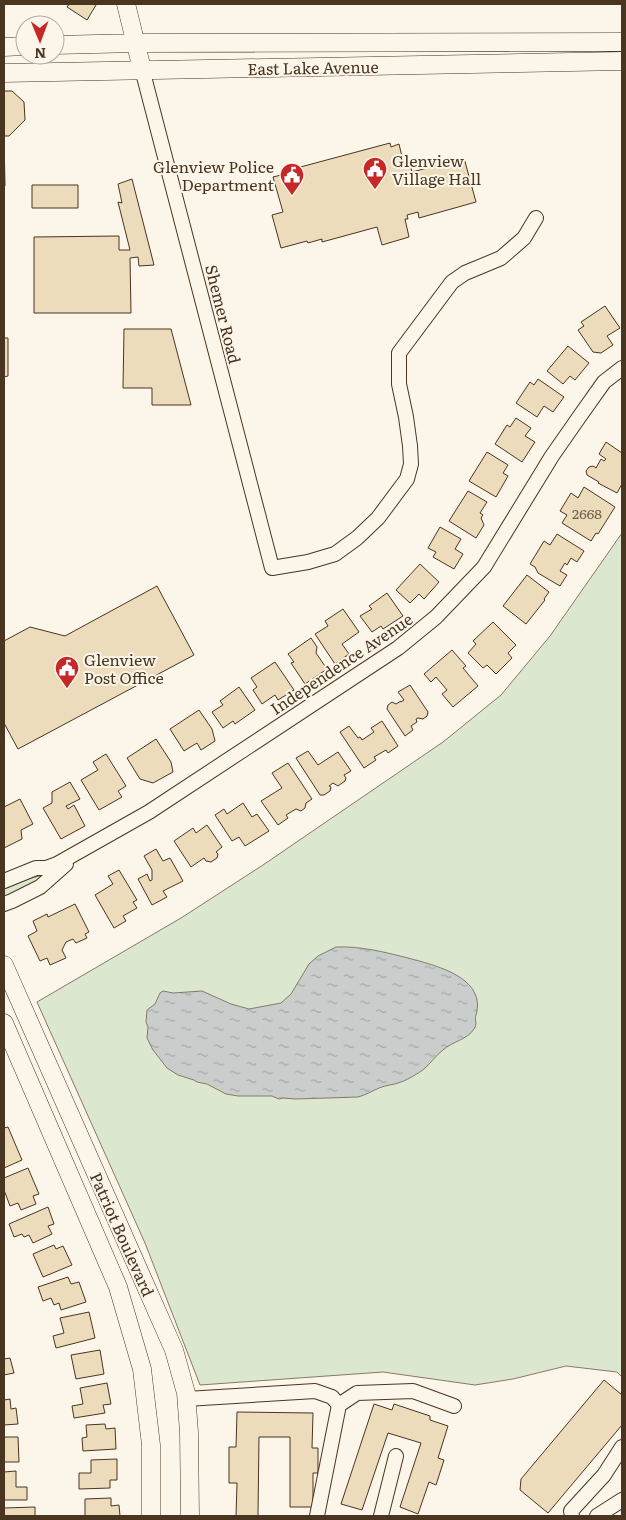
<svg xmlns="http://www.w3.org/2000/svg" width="626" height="1520" viewBox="0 0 626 1520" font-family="Literata,serif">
<defs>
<pattern id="water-ripples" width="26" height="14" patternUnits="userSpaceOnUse" patternTransform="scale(1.25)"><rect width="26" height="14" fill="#c9cecd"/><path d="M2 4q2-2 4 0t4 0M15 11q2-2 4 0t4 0" fill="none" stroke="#a5a8a6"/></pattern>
</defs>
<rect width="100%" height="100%" fill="#fbf6e9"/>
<path fill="#dce7d0" stroke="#887966" d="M622,533V1377L617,1372L566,1366L513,1379L475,1385L383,1372L200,1385L145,1243L37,1002L181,918L263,865L443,742L501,695L550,636Z
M39,876L41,882L4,899V889L28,879Z"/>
<path fill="url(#water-ripples)" stroke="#887966" d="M336,947C361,946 384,952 408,958C434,965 487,977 476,1015C474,1020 478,1024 474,1029C467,1040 453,1041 443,1050C436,1055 431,1063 424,1069C421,1072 405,1081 401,1082C394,1085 386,1085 379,1088C372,1091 366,1095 358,1097L296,1099L283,1098L279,1099L272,1096H238L226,1094L207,1084L197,1082L194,1080L178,1075L167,1068L153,1050L147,1038L148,1027L146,1022L147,1010L155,1004L160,993L163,991L173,993L202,991L231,1004L249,1009L281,1003L291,994L309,964L318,956Z"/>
<path fill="#ecdcbc" stroke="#4a3520" d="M69,4H93L96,5L87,20L67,7Z
M4,91H12L24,102L25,120L9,136H4Z
M4,138L5,186H4Z
M390,143L391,147L399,144L403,161L409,160L412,172L464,158L476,202L419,218L418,212L407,215L408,219H405L409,237L382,245L377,227L322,242V239L308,243L307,241L281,248L272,215L283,212L273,177L293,172V169Z
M132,179L154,265L139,266L138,257L130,258L131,313H34V237L119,236V250H130L118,202L122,203L118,184Z
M32,185H78V208H32Z
M605,306L620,328L607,336L613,345L601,353L593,352L578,330L584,326L581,322Z
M124,329H171L191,405H152V388H123Z
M4,338H8V376L4,377Z
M568,346L589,363L575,380L570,376L563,384L547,371Z
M538,379L564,397L553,412L544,406L537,417L516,403L530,382L534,385Z
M516,418L531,428L525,436L535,442L522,462L495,444L507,425L510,427Z
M606,442L622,453V484L617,493L598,483L599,482L587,475L586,471L589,467L593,466L596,468L601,459L604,461L606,459L599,454Z
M487,452L508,465L503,473L508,476L496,497L469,481Z
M584,487L615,507L598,534L596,533L591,541L562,523L567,515L560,511L571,493L578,498Z
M468,491L487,502L480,513L483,515L481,518L484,525L476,538L449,521Z
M440,527L461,539L455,549L463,554L454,569L433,557L436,552L428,548Z
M557,534L584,551L577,562L571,558L567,565L565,563L560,571L567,575L560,586L538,573L535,567L530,564L544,541L550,545Z
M420,564L439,582L424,599L419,594L410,603L396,590Z
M527,575L549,592L544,599L545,600L526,624L503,606Z
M157,586L194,655L18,749L4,723V641L30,627L65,636Z
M387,593L403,616L383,629L381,626L372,632L360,616L372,609L369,606Z
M343,609L359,632L342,644L349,654L335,664L315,634L328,626L325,621Z
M493,622L516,645L508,653L512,658L496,674L487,665L483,668L468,653L476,644L473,641Z
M311,638L317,647L316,653L327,669L305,684L291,663L294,662L288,654Z
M452,650L466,666L463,668L478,686L453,707L442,694L447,690L436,677L431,682L424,674Z
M275,662L294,690L278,700L275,695L262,704L253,690L257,687L251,678Z
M410,685L428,712L427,716L423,719L418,718L416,719L417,722L411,726L413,730L405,736L387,709L388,705L392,702L396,704L401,701V702L404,700L398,692Z
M239,687L255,710L235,724L233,721L223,728L212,712L223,705L220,701Z
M199,710L212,729L215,741L201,750L197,743L184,751L170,729Z
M382,721L398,746L388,753L386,750L374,757L376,760L364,768L340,732L349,726L358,738L360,737L362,740L374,732L371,728Z
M156,739L171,762L173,772L153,783L140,779L127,758Z
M308,751L318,765L338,752L351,771L344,775L346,778L345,781L338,786L333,783L329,786L331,787L330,791L324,795H320L296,758Z
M106,754L126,786L118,791L122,797L99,810L81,780L98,770L93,762Z
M288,763L312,799L306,803L305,808L301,811L296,809L286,815L288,818L278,825L261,801L282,788L272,773Z
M70,782L80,799L66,806L68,809L74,805L85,826L61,839L43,808L52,803V792Z
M20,799L33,824L21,830L22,839L4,848V807Z
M243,803L252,817L257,814L269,831L245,846L239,837L232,841L215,815L224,809L227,814Z
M207,825L222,847L216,852L218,854L217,858L211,862L206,861L204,858L191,867L174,841L193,828L196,833Z
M156,849L163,861L170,858L183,881L163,891L167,897L152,905L138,879L147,874L150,881L152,880V870L144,856Z
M119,870L137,900L133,902L137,908L123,916L126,921L114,928L95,895L113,884L108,876Z
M75,904L89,932L85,934L87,938L76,943L73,939L66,942L62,950L66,958L50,965L47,958L40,961L28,936L37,931L33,921L47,914L48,917Z
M8,1127L22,1160L4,1168V1128Z
M28,1168L39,1194L33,1196L36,1204L21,1210L18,1203L10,1206L4,1190V1178Z
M48,1207L54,1224L48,1226L52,1234L33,1243L29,1235L24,1237L22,1234L14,1237L9,1224Z
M54,1245L56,1249L63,1246L72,1265L43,1277L33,1254Z
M68,1277L71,1284L79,1282L86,1302L61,1310L59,1303L54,1305L51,1298L43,1301L38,1287Z
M89,1312L95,1338L56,1348L53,1336L64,1333L60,1318Z
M100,1350L104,1374L76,1379L71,1355Z
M10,1358L14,1373L4,1375V1359Z
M604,1380L622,1395V1425L548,1513L520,1490L521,1479Z
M107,1383L111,1404L103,1405L105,1413L74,1418L72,1406L83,1404L80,1388Z
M10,1399L11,1409L16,1408L18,1424L4,1425V1400Z
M374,1404L392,1410L394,1404L430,1416V1420L448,1426L438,1458L444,1460L436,1485L429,1482L418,1514L400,1507L421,1443L388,1433L362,1510L341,1504Z
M237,1412L313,1413L312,1448H318V1473H313V1507H290V1437H259L258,1516H236L237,1483H229V1447H236Z
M105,1424L106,1429L115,1428L116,1449L83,1451L82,1438L87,1437L86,1425Z
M4,1437H18L19,1462H4Z
M117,1459V1480H110V1488L79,1489V1473H91V1460Z
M16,1471V1487H27V1500H4V1472Z
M111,1498V1506L119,1505L120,1516H85V1499Z
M35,1507V1516H4V1508Z"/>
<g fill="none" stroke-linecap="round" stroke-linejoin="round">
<defs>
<path id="minor" d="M142,69L272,568L308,562L335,554L357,538L378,518L407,479L411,464L410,446L406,417L399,384V353L452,282L465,273L501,258L524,238L536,218
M4,881L36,868H46L57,864L149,812L398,648L436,617L484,567L552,456L582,413L604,382L622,368
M4,904L12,901L40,887L66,864
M186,1399L315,1391L332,1397L339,1405
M317,1516L339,1405L357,1393L413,1391L454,1406
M381,1516L396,1456
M572,1516L571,1511L604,1475L622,1447
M597,1516L622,1500"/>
<path id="major" d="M126,4L142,69
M55,45L136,43L622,42
M4,47L25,46
M4,73L622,61
M4,965L174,1350L186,1393L189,1432L190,1516
M4,1023L118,1287L142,1369L151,1445V1516"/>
</defs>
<use href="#minor" stroke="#4a3520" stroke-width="16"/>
<use href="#major" stroke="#4a3520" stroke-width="19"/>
<use href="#minor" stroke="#fbf6e9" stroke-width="14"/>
<use href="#major" stroke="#fbf6e9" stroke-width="18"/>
</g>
<defs>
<symbol id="civic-pin" viewBox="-11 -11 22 30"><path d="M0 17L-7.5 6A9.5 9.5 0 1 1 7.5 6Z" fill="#c62828" stroke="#fbf6e9"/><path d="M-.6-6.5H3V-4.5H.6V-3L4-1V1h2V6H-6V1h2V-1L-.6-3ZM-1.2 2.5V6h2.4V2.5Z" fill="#fff"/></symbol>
</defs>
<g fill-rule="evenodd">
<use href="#civic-pin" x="361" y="155" width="28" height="38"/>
<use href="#civic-pin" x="278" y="161" width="28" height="38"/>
<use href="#civic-pin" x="53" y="654" width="28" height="38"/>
</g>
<g text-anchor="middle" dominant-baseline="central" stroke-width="4" stroke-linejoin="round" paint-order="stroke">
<g font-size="14" fill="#725f47">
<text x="587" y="513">2668</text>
</g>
<g font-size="16" fill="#4a3520" stroke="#fbf6e9">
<text transform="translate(313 67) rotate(-1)">East Lake Avenue</text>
<text transform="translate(224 314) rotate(76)">Shemer Road</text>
<text transform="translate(341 663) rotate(-34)">Independence Avenue</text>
<text transform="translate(123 1234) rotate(66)">Patriot Boulevard</text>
</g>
<g font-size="16" fill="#4a3520" stroke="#fbf6e9" text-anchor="start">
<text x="392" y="160">Glenview<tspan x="392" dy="18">Village Hall</tspan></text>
<text x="274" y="166" text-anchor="end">Glenview Police<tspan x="274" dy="18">Department</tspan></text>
<text x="84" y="659">Glenview<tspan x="84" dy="18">Post Office</tspan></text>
</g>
</g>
<rect width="626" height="1520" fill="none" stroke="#4a3520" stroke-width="10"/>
<g transform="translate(40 40) rotate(179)"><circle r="24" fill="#fbf6e9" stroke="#b4a999"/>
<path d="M0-4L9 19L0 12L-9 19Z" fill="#c62828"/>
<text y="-8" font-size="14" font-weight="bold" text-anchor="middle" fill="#4a3520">N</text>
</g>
</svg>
